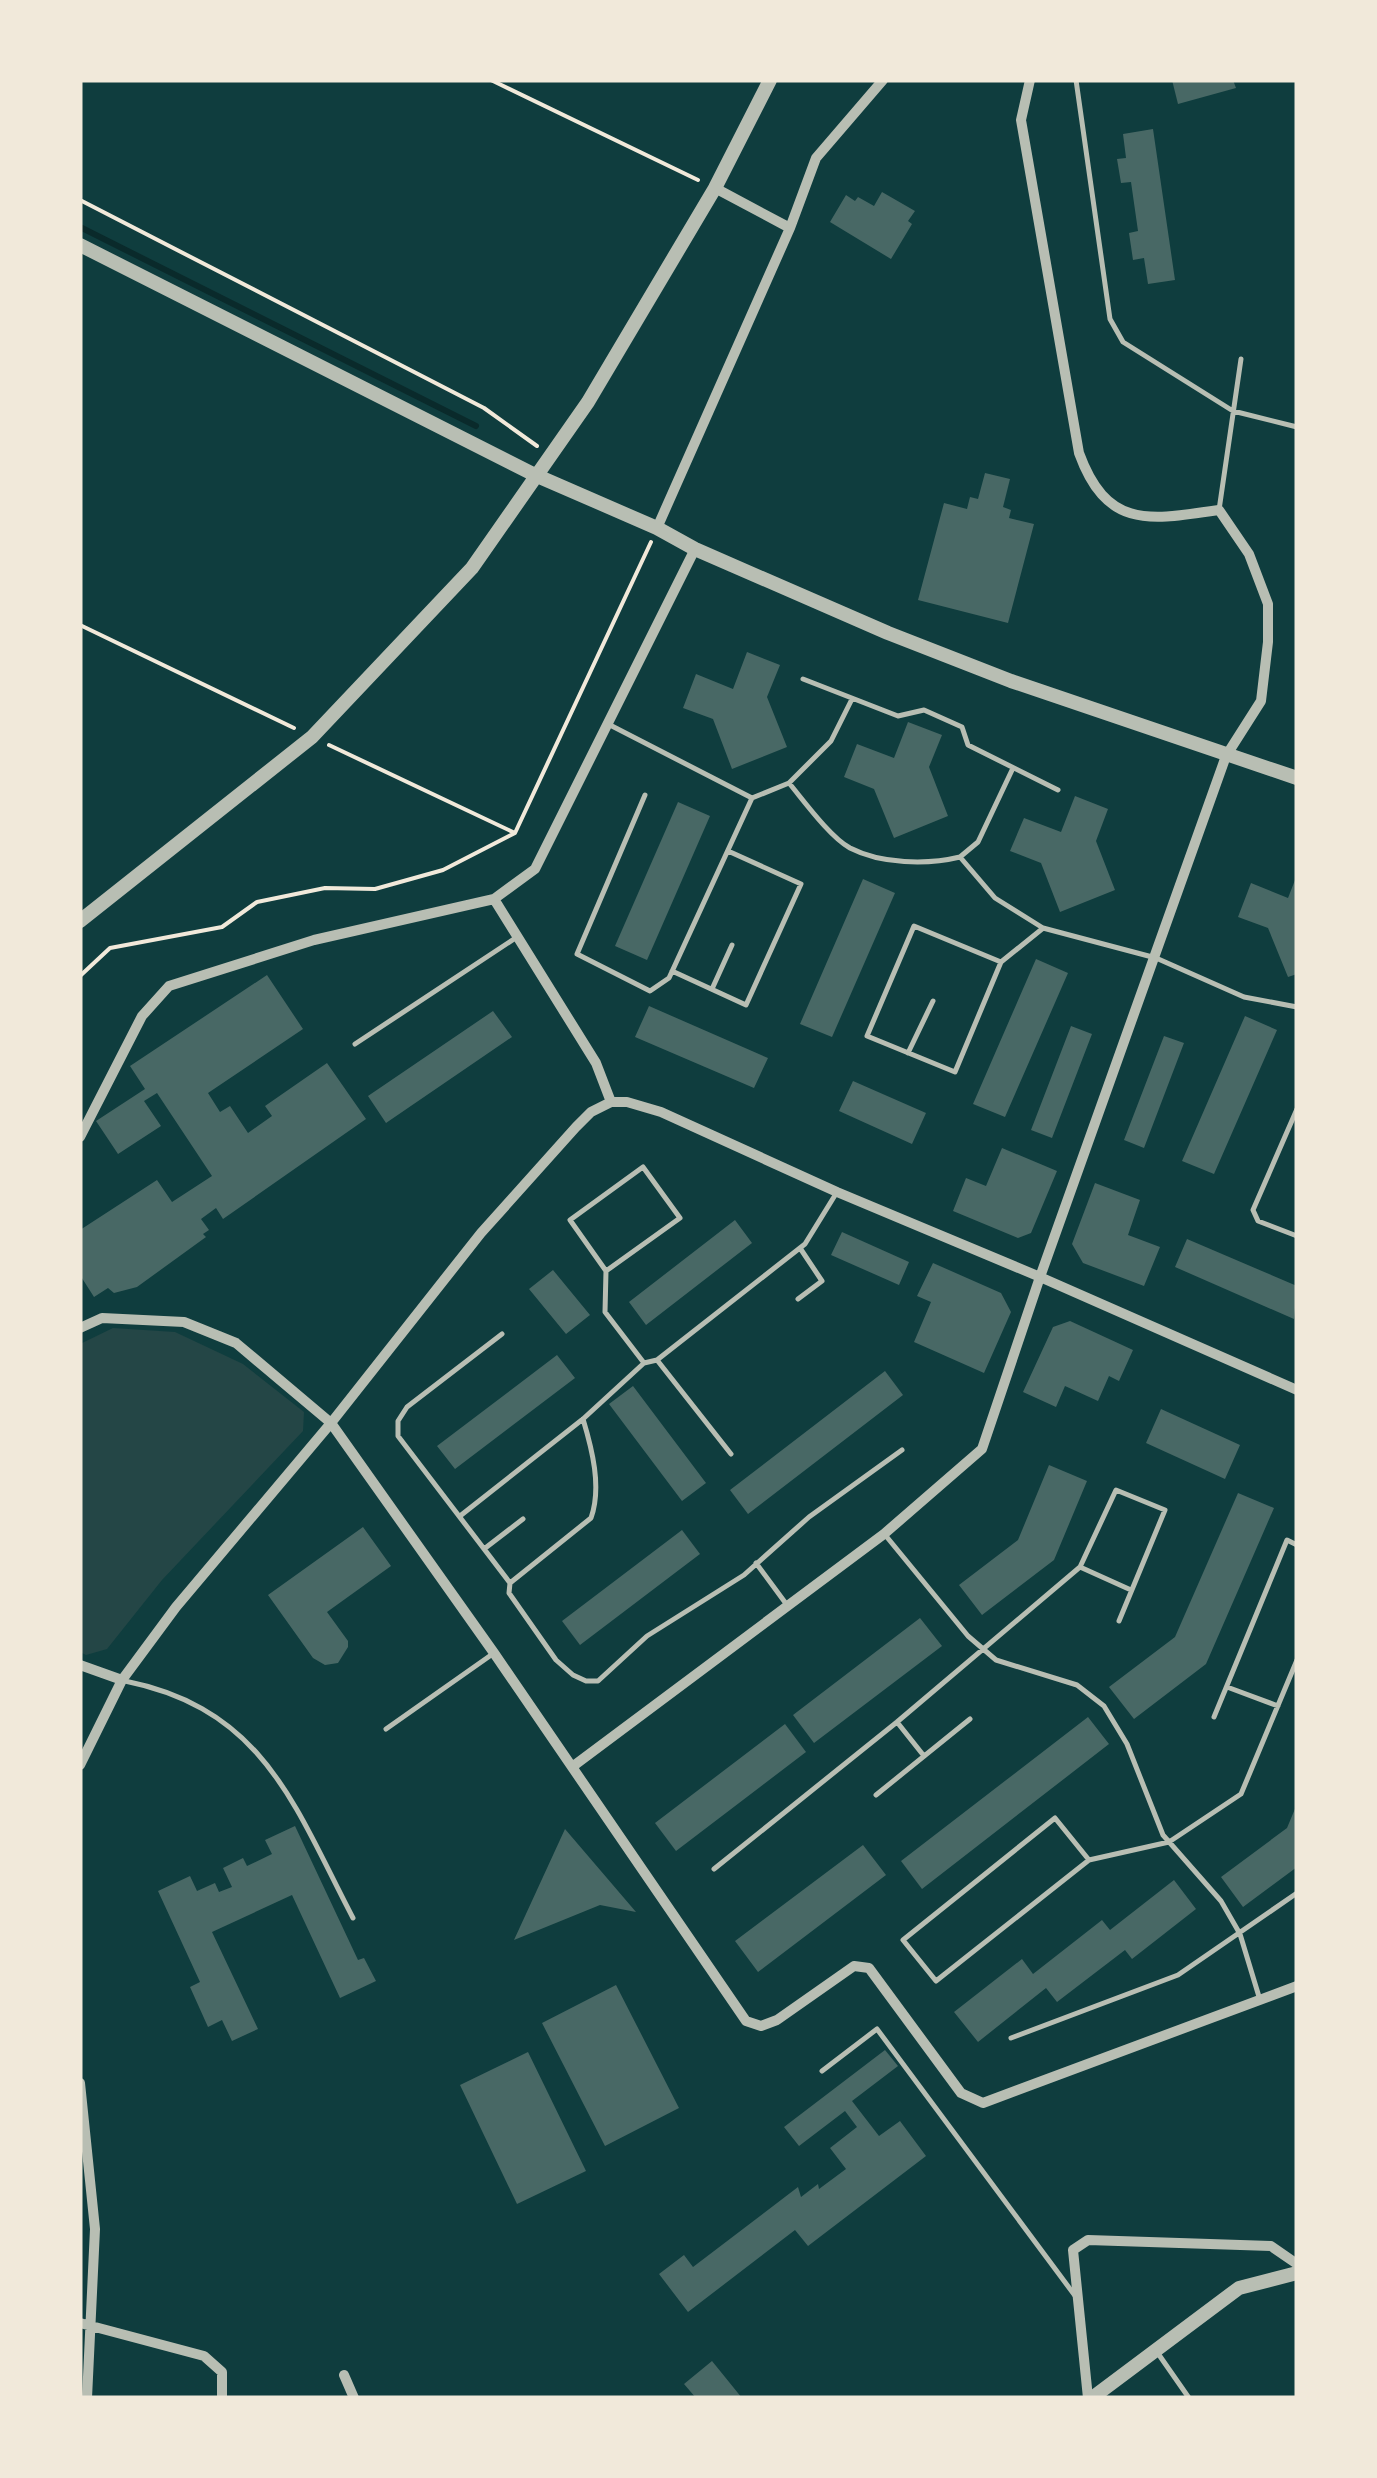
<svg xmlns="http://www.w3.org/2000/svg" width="1377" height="2478" viewBox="0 0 1377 2478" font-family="Mulish,sans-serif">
<rect width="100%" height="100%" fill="#0f3d3e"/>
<path fill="#244646" d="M113,1328L175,1332L243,1364L304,1412L303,1431L162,1580L107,1649L86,1655L80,1652V1344Z"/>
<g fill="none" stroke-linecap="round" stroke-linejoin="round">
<path stroke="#0a2a2b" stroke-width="6" d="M80,227L476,426"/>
</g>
<path fill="#486865" d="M1172,80H1233L1236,88L1178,104Z
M1153,129L1175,280L1148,284L1144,258L1133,260L1129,233L1138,231L1131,182L1121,183L1117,159L1126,158L1123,134Z
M882,192L915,211L908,221L912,224L891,259L830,222L846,195L855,201L858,197L874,206Z
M985,473L1010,479L1003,507L1011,510L1009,518L1034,524L1008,623L918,600L944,503L967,509L970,497L978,499Z
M747,652L780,665L767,697L787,747L732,769L713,719L683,708L696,674L733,689Z
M908,722L942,735L929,767L948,816L894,838L874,789L844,777L857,744L894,758Z
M1075,796L1108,809L1096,841L1115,890L1060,912L1041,863L1010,851L1024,818L1061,832Z
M678,802L710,816L647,960L615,946Z
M1297,875V974L1288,977L1268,928L1238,917L1251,883L1288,898Z
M863,879L895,893L832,1037L800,1024Z
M1036,959L1068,973L1005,1117L973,1104Z
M267,975L303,1029L208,1093L220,1112L230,1106L248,1133L272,1116L265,1106L327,1063L366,1119L223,1219L216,1208L201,1219L209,1230L203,1234L206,1237L137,1287L114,1293L108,1288L94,1297L80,1275V1230L157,1180L172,1202L212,1176L157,1093L144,1101L161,1126L118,1154L96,1121L145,1089L130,1066Z
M649,1006L768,1058L754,1088L635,1037Z
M493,1011L512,1037L386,1123L368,1096Z
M1245,1016L1277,1030L1214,1174L1182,1161Z
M1071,1026L1092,1034L1052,1138L1031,1130Z
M1164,1036L1184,1043L1144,1148L1124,1140Z
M853,1081L926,1113L912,1144L839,1111Z
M1002,1148L1057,1171L1031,1233L1018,1238L953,1211L966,1178L986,1186Z
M1095,1183L1140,1200L1128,1235L1160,1247L1144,1286L1083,1263L1072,1244Z
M735,1220L752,1243L646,1325L629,1302Z
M842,1232L909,1262L899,1285L831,1255Z
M1187,1239L1297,1286L1294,1319L1175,1267Z
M933,1263L1001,1293L1011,1312L984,1373L914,1342L931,1302L917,1296Z
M553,1270L590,1315L566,1334L529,1289Z
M1070,1321L1133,1350L1119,1381L1109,1376L1098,1401L1065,1386L1056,1407L1023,1392L1053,1327Z
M557,1355L575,1378L455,1469L437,1446Z
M885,1371L903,1395L748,1514L730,1490Z
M633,1386L706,1483L682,1501L609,1404Z
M1161,1409L1240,1445L1225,1479L1146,1443Z
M1049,1465L1087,1481L1054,1560L982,1615L959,1585L1018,1540Z
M1238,1493L1274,1508L1206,1664L1134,1719L1109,1687L1175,1637Z
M363,1527L391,1566L327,1612L348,1641V1647L338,1663L325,1665L313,1658L268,1595Z
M682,1530L700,1554L580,1645L562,1621Z
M920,1618L942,1646L814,1743L793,1715Z
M1088,1717L1109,1744L922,1889L901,1861Z
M785,1724L806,1752L676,1851L655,1823Z
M1297,1804V1867L1243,1907L1221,1877L1287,1828Z
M295,1826L358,1960L364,1958L376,1981L340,1998L292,1895L212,1932L258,2029L232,2041L222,2020L208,2027L190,1987L200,1982L158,1891L190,1876L197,1891L215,1883L219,1892L232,1887L223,1868L243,1858L247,1866L272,1854L265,1840Z
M565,1829L636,1912L600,1905L514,1940Z
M863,1845L886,1875L758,1972L735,1941Z
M1174,1880L1196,1909L1132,1959L1125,1950L1057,2002L1046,1988L978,2042L954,2012L1022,1959L1033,1974L1102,1920L1110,1930Z
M616,1985L679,2108L605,2146L542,2023Z
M885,2050L898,2066L852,2101L879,2136L900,2121L926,2156L808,2246L795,2230L688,2312L659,2274L684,2255L693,2267L798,2187L801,2197L818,2184L819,2189L846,2169L830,2148L857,2127L845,2111L799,2146L784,2127Z
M528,2052L586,2171L517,2204L460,2085Z
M712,2361L742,2398H696L684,2384Z"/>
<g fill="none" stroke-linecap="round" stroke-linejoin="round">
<path stroke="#f1e9da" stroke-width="4" d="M491,80L698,180
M80,200L484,408L537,446
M80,625L294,728
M329,745L515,833
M80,976L110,948L222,927L257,902L325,888L375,889L443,870L515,833L651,542"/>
<path stroke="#b8beb3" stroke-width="5" d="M1076,80L1110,319L1123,342L1233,411L1297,427
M1219,510L1241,359
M803,679L898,716L924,710L962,727L968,745L1058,790
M608,724L752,798L789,783C804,801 830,837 850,848C881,864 927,865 960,857L995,898L1043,928L1156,958L1244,997L1297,1007
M789,783L831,741L852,699
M645,795L577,954L650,991L669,978L752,798
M960,857L978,842L1013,768
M1001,962L914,926L867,1036L955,1072L1001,962L1042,929
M672,971L746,1005L801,884L728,851
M712,989L732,945
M355,1044L517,937
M908,1053L933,1001
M1297,1109L1253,1210L1258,1221L1297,1236
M606,1271L680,1218L643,1167L570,1220L606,1271L605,1312L644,1363
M798,1299L822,1281L800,1248
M502,1334L407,1407L398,1421V1436L510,1583L509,1593L556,1660L573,1675L586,1681H598L647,1636L744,1575L809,1517L902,1450
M657,1360L731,1454
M460,1516L583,1419L644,1363L657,1360L805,1244L837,1192
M886,1536L968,1636L996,1660L1077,1685L1104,1706L1127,1744L1163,1835L1221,1901L1240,1934L1260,2000
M484,1549L523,1519
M756,1563L787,1605
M1080,1567L1131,1590
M510,1583L591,1518C602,1487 592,1449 583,1419
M125,1681C264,1709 294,1805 353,1918
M1227,1687L1278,1706
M1214,1717L1287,1540L1297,1545
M897,1722L924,1756
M386,1729L494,1653
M876,1795L970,1719
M1089,1860L1055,1818L903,1940L936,1981L1089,1860L1169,1842L1241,1794L1297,1660
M714,1869L897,1722L1080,1567L1116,1490L1165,1510L1119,1621
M1011,2038L1178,1975L1297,1893
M822,2071L877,2029L1076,2297
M1157,2352L1189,2398"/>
<path stroke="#b8beb3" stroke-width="10" d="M715,188L790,228
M657,528L790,228L816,158L883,80
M611,1102L596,1063L494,899L535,869L695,549
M80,1137L142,1016L169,986L314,940L494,899
M80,1328L102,1318L184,1322L236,1343L331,1423L494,1653L746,2021L761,2026L777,2020L854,1966L869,1968L961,2093L983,2103L1297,1986
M80,1665L122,1680
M80,1765L122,1680L176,1607L331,1423L481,1233L576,1127L591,1112L611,1102H627L661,1112L837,1192L1040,1277L1297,1390
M572,1767L884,1534L982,1449L1040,1277L1226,756L1261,701L1268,642V604L1249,554L1219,510C1150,520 1107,530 1079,453L1021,120L1030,80
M80,2083L95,2229L87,2398
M80,2323L204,2356L222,2372V2398
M344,2375L354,2398
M1088,2398L1073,2250L1088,2240L1271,2246L1297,2264"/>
<path stroke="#b8beb3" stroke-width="14" d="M80,245L535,475L657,528L695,549L888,633L1011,681L1297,778
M80,921L312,737L472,568L588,402L715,188L770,80
M1092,2398L1239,2288L1297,2273"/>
</g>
<rect width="1377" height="2478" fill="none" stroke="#f1e9da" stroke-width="165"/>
</svg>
